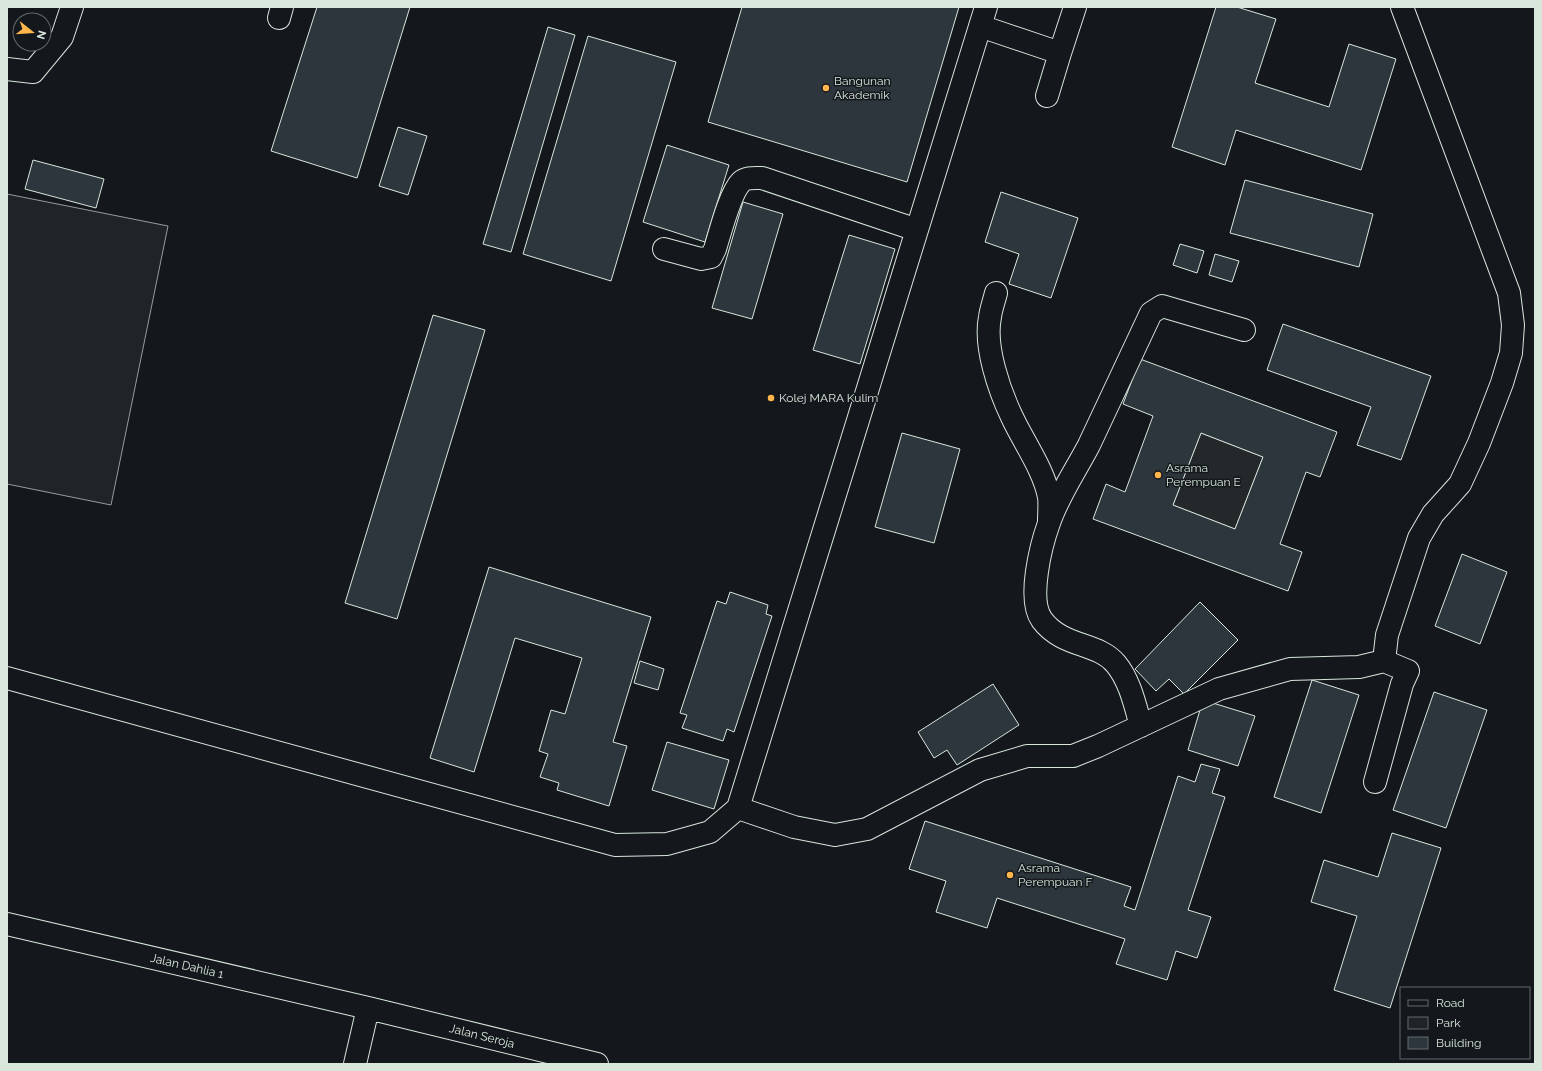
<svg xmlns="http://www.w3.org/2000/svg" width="1542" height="1071" viewBox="0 0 1542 1071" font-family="Raleway,sans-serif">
<rect width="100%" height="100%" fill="#14181c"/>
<path fill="#202428" stroke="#939e99" d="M7,194L168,226L111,505L7,484Z"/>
<path fill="#24282b" stroke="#939e99" d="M1201,433L1263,457L1235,529L1173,505Z"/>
<path fill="#2c363c" stroke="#d8e6dc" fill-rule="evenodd" d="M317,7H410L357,178L271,151Z
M742,7H959L907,182L708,122Z
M1216,7H1237L1276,19L1255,83L1329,107L1349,44L1396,59L1361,170L1236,130L1225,165L1172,147Z
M548,27L575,35L511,252L483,244Z
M588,36L676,62L611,281L523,254Z
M398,127L427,136L408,195L379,186Z
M667,145L729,165L705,242L643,222Z
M33,160L104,179L96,208L25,189Z
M1245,180L1373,214L1359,267L1230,233Z
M1001,192L1078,218L1051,298L1009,284L1019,254L985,242Z
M743,202L783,214L752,319L712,308Z
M849,235L895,249L860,364L813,350Z
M1180,244L1204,251L1197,273L1173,265Z
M1215,254L1239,261L1232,282L1209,275Z
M433,315L485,330L397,619L345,603Z
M1283,324L1431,376L1401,460L1357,445L1371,407L1267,370Z
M1140,359L1337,432L1320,477L1306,472L1280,544L1302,552L1288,591L1093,519L1106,484L1125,492L1153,416L1123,404ZM1201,433L1263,457L1235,529L1173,505Z
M902,433L960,449L934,543L875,527Z
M1462,554L1507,572L1480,644L1435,626Z
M489,567L651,617L613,742L627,746L609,806L557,790L559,783L540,777L548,754L539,751L551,710L565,714L582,658L515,638L474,772L430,758Z
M730,592L768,605L766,614L772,616L734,732L727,729L723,741L682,728L687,715L680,713L717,601L726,604Z
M1200,602L1238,640L1184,694L1169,679L1156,691L1135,669Z
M640,661L664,669L658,690L634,683Z
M1312,680L1359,695L1321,813L1274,797Z
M993,684L1019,725L957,765L947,750L934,758L918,732Z
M1434,692L1487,710L1446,828L1393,810Z
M1203,700L1255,716L1238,766L1188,750Z
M667,742L729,760L714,809L652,790Z
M1201,764L1220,769L1212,793L1225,797L1188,910L1211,917L1197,958L1176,951L1167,980L1116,964L1125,939L997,898L987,928L936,912L946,881L909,869L925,821L1131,887L1124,906L1135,910L1178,776L1195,782Z
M1392,833L1441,848L1390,1008L1334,990L1357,916L1311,902L1324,860L1378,877Z"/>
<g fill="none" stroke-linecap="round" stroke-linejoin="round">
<defs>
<path id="minor" d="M279,18L282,7
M980,26L1060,53L1075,7
M7,69L33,72L62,37L72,7
M1047,96L1060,53
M664,249L701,259L711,257L715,249C720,233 730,193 741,182C746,177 755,178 762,178L917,230
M996,293C994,301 991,309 990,317C984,346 999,390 1012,417C1023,441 1044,470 1049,497C1050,505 1049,513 1049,521
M7,678L615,845L667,844L710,832L738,808L986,7
M1141,726C1135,705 1130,681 1116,664C1098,642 1063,648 1042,620C1027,600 1041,545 1049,523C1058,496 1076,470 1089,445C1110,401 1130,357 1151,313L1162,306L1244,330
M1375,782L1402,684L1408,671L1384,661L1387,635L1419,538L1433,514L1460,484L1479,443L1502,383L1511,353L1513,325L1509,293L1402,7
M738,808L794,827L835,835L867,829L980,770L1027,756H1073L1098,746L1219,689L1290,669L1359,667L1384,661
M7,924L368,1008L597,1064
M355,1064L368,1008"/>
</defs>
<use href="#minor" stroke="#d8e6dc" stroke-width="24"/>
<use href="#minor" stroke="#14181c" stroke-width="22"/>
</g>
<g fill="#ffb74d" stroke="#14181c" stroke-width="1.5">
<circle cx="826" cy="88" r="4"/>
<circle cx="771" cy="398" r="4"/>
<circle cx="1158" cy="475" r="4"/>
<circle cx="1010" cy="875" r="4"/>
</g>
<g text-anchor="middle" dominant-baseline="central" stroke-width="3" stroke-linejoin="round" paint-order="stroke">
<g font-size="12" fill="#d8e6dc" stroke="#14181c" text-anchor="start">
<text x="834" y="81">Bangunan<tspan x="834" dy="14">Akademik</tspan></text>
<text x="779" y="398">Kolej MARA Kulim</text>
<text x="1166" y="468">Asrama<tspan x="1166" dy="14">Perempuan E</tspan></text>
<text x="1018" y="868">Asrama<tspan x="1018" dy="14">Perempuan F</tspan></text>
</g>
<g font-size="12" fill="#d8e6dc" stroke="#14181c">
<text transform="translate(187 966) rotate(13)">Jalan Dahlia 1</text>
<text transform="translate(482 1036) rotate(14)">Jalan Seroja</text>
</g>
</g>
<rect width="1542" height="1071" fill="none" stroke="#d8e6dc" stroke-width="16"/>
<rect x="1400" y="987" width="130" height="72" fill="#14181c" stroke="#626a69"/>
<rect x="1408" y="1000" width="20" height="6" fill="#14181c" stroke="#626a69"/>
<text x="1436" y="1007" font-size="12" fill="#d8e6dc">Road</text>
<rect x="1408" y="1017" width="20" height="12" fill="#202428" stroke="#626a69"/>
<text x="1436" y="1027" font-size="12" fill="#d8e6dc">Park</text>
<rect x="1408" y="1037" width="20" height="12" fill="#2c363c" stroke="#626a69"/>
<text x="1436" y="1047" font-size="12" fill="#d8e6dc">Building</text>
<g transform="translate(32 32) rotate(107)"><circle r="19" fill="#14181c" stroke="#626a69"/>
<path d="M0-3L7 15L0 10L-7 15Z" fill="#ffb74d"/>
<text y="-6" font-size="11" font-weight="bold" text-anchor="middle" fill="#d8e6dc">N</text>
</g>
</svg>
